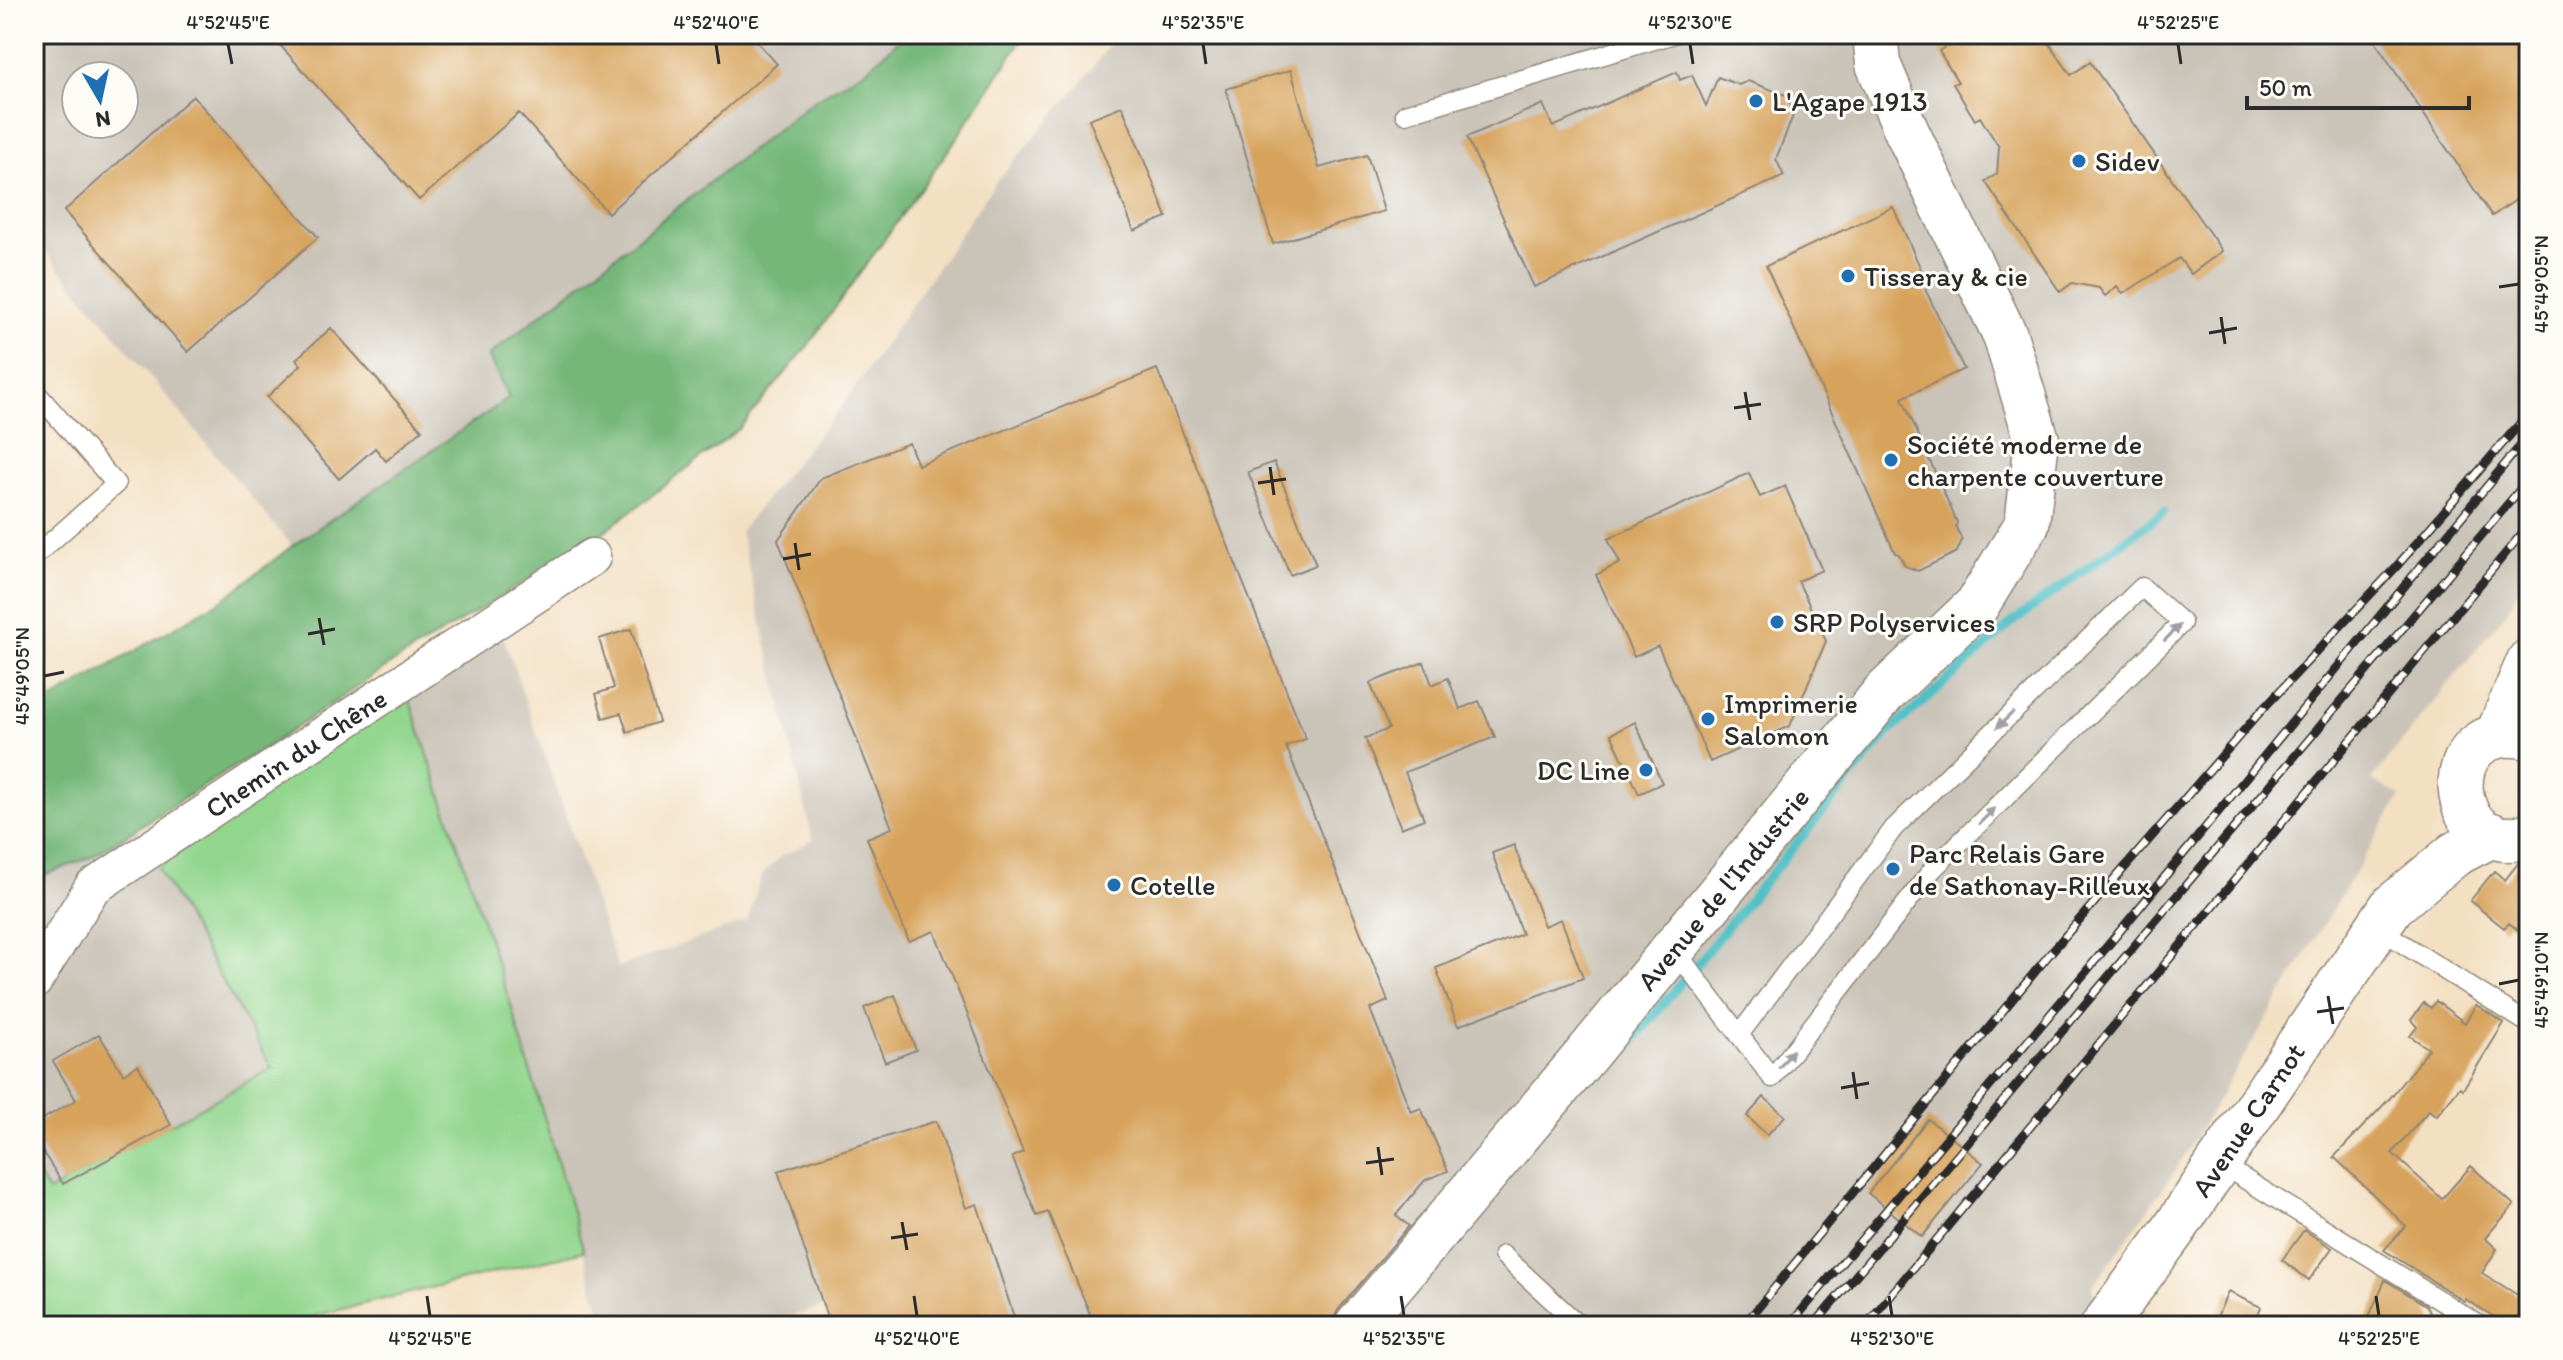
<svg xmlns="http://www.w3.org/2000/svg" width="2563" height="1360" viewBox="0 0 2563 1360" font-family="Itim,sans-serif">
<rect width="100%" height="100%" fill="#fdfcf7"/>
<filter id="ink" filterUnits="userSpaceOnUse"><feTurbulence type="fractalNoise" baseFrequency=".0125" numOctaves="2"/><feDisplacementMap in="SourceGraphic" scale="16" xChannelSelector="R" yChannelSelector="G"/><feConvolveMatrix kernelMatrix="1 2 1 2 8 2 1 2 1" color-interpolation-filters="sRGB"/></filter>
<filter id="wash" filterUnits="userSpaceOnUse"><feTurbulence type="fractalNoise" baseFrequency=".006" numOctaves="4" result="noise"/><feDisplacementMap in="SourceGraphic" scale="32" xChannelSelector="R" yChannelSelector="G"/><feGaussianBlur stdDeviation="1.8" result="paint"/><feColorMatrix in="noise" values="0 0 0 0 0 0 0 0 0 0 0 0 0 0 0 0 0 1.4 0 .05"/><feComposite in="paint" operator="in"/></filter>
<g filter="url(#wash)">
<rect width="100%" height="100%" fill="#f3e0c3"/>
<path fill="#cac3b8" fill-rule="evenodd" d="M34,34H906L866,70L816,99L488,356L510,397L292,546L34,238ZM76,76H124V124H76Z
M1114,34H2529V570L2508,610L2371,780L2401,796L2173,1174L2092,1287L2096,1305L2077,1326H830L823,1307L756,1326H605L511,1006L405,686L499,625L618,967L747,921L762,875L780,857L813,840L740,531L845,402L995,183L1079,85L1104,53Z
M136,828L272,1068L47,1193L34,1169V888L39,877L91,857Z"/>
<path fill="#92d68e" stroke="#5e805c" stroke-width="2" d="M405,686L511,1006L584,1251L272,1326H34V1169L48,1192L272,1068L158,868Z"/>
<path fill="#75b779" stroke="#507152" stroke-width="2" d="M906,34H1026L950,148L807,347L739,429L597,537L393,663L277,740L91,857L39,877L34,888V710L225,598L292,546L509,398L488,356L816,99L866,70Z"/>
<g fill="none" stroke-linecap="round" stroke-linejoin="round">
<path stroke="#50bfc6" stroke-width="9" d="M1632,1042L1886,735L2013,622L2164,512"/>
</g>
<g id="blocks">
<path fill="#d7a35b" d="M270,34H750L777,64L608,213L519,113L419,200Z
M1964,34H2043L2071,75L2090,62L2222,251L2191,274L2179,258L2123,294L2117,286L2105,296L2099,288L2072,283L2060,292L1985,181L1997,174L1999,147L1980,117L1975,120L1953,84L1958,82L1939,51Z
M2370,34H2529V191L2492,216Z
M1291,70L1319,168L1367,155L1384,211L1273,244L1226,89Z
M1677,72L1680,80L1692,75L1706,106L1718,77L1739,85L1748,81L1786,95L1794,113L1776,159L1784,176L1534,287L1467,137L1543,104L1553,127Z
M193,96L318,237L188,352L64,211Z
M1122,106L1167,217L1134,231L1089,119Z
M1893,207L1929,287L1925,289L1964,369L1902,398L1957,522L1956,527L1962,540L1957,552L1918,571L1905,566L1899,554L1895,553L1766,266Z
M331,328L422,430L386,461L375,448L339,479L267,397L301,365L296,359Z
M1157,369L1306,739L1286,746L1388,1001L1370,1009L1411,1112L1421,1108L1448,1171L1425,1180L1396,1215L1409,1226L1338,1310L1330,1326H1095L1048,1212L1037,1216L1012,1157L1023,1152L934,931L909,941L867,838L892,828L778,540L821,478L909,443L918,465Z
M1274,462L1316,565L1290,575L1248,472Z
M1749,473L1760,497L1785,486L1822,570L1798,581L1826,641L1790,726L1710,762L1658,646L1634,657L1596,575L1620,563L1608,539Z
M631,629L659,722L627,732L621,713L603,718L596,694L614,688L599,639Z
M1424,662L1432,685L1448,678L1460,709L1479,701L1495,737L1405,772L1424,819L1401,828L1365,738L1389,729L1370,683Z
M1635,722L1662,783L1639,794L1611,734Z
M1514,845L1544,926L1561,919L1583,978L1458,1026L1436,968L1522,934L1492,853Z
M2529,860V939L2509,923L2504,928L2470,901L2494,871L2505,880L2520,861Z
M895,995L916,1050L885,1062L864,1008Z
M2436,1001L2465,1023L2476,1005L2504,1023L2463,1089L2460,1087L2436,1116L2429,1110L2392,1153L2442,1199L2471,1166L2514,1205L2485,1238L2497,1249L2482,1273L2529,1302V1326H2509L2465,1299L2464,1301L2384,1250L2406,1226L2334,1157L2390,1098L2429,1049L2410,1036L2417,1027L2411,1020L2424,1003L2431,1008Z
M99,1034L123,1074L138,1065L171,1125L63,1184L34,1138V1124L76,1100L53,1061Z
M1764,1097L1785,1116L1767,1135L1747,1116Z
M1928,1119L1983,1163L1922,1237L1868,1193Z
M936,1121L966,1208L977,1204L1017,1326H830L778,1171Z
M2304,1230L2332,1248L2309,1280L2282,1260Z
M2385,1280L2427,1306L2436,1326H2365Z
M2228,1292L2261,1307L2253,1326H2213Z"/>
</g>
</g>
<g filter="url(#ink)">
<use href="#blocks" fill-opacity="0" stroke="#8f8677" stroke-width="2"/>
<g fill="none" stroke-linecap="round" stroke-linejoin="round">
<defs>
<path id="service" d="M1405,114L1674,34
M34,390L116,484L34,557
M2378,928L2529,1024
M1674,949L1772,1078L1932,870L2182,623L2142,587L1894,828L1739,1035
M2219,1163L2481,1326
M1503,1255L1579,1325"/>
<g id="minor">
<path id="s1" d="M34,981L92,888L592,557"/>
</g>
<g id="tertiary">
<path d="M2497,736L2529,661"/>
<path d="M2529,737C2430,715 2446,865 2529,835"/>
<path id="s2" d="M1357,1326L1586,1055L1884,693L1977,605L2027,524L2037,440L2005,335L1907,132L1878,64L1875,34"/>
<path id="s3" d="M2103,1326L2173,1231L2392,906L2455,854L2492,835"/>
</g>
</defs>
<use href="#service" stroke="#8f8677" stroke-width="21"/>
<use href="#minor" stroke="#8f8677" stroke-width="39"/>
<use href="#tertiary" stroke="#8f8677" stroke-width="47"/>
<use href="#service" stroke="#fff" stroke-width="18"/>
<use href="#minor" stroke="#fff" stroke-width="36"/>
<use href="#tertiary" stroke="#fff" stroke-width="44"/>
<defs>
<path id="rail" d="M1743,1326L2053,950L2260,712L2396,567L2529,413
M1789,1326L2120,931L2529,435
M1813,1326L2529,479
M1865,1326L2529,525"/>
</defs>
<use href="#rail" stroke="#2b2b2b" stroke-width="9"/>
<use href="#rail" stroke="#fdfcf7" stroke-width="6" stroke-dasharray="18" stroke-linecap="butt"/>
</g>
<defs><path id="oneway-solid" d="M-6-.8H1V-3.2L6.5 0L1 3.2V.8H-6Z" transform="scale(2)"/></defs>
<g fill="#a0a0a0">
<use href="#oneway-solid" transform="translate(2172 633) rotate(-45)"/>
<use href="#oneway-solid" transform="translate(2005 720) rotate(136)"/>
<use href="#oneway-solid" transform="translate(1987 816) rotate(-45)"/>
<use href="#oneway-solid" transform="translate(1786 1059) rotate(-52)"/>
</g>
</g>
<path fill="none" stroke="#2b2b2b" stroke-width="3" d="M228,44L232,64M716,44L719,64M1203,44L1206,64M1690,44L1693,64M2178,44L2181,64M2499,287L2519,284M2221,317L2225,344M2209,333L2237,328M1745,392L1750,420M1734,408L1761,404M1270,467L1274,495M1258,483L1286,479M795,543L799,570M783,559L811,554M319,618L324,645M308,634L335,629M44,676L64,672M2499,984L2519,980M2328,996L2333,1024M2317,1012L2344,1008M1853,1072L1857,1099M1841,1088L1869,1083M1378,1147L1382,1175M1366,1163L1394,1159M902,1222L907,1250M891,1238L918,1234M427,1296L430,1316M914,1296L917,1316M1401,1296L1404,1316M1889,1296L1892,1316M2376,1296L2379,1316"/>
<g fill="#1f6fb2" stroke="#fdfcf7" stroke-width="3">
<circle cx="1756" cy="101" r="8"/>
<circle cx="2079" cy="161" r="8"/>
<circle cx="1848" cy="276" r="8"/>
<circle cx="1891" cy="460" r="8"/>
<circle cx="1777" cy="622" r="8"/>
<circle cx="1708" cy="719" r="8"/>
<circle cx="1646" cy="770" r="8"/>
<circle cx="1893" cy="869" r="8"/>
<circle cx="1114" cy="885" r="8"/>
</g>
<g text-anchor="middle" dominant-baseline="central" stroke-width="6" stroke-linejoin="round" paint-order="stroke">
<g font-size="28" fill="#2b2b2b" stroke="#fdfcf7" text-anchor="start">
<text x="1772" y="101">L'Agape 1913</text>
<text x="2095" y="161">Sidev</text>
<text x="1864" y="276">Tisseray &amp; cie</text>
<text x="1907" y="444">Société moderne de<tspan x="1907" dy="32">charpente couverture</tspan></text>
<text x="1793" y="622">SRP Polyservices</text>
<text x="1724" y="703">Imprimerie<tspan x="1724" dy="32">Salomon</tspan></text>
<text x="1630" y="770" text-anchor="end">DC Line</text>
<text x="1909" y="853">Parc Relais Gare<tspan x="1909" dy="32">de Sathonay-Rilleux</tspan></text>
<text x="1130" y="885">Cotelle</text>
</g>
<g font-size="28" fill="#2b2b2b" stroke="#fdfcf7">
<text stroke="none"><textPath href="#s1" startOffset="354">Chemin du Chêne</textPath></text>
<text stroke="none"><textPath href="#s2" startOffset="570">Avenue de l'Industrie</textPath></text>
<text stroke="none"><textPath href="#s3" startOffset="252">Avenue Carnot</textPath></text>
</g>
</g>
<rect width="2563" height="1360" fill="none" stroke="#fdfcf7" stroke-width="88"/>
<g transform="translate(100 100) rotate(171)"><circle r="38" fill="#fdfcf7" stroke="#a9a8a5" stroke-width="2"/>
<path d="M0-6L14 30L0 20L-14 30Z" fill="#1f6fb2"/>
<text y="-12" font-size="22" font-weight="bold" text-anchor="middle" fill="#2b2b2b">N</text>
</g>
<path d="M2247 96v12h222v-12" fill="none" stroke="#2b2b2b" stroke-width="4"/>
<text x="2259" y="96" font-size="24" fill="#2b2b2b" stroke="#fdfcf7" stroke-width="6" paint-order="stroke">50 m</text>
<rect x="44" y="44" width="2475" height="1272" fill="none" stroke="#2b2b2b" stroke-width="3"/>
<g font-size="20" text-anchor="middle" fill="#2b2b2b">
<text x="228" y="29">4°52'45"E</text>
<text x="716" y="29">4°52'40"E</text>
<text x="1203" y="29">4°52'35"E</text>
<text x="1690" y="29">4°52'30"E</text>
<text x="2178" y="29">4°52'25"E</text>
<text transform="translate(2541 284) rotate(-90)" y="7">45°49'05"N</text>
<text transform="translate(22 676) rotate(-90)" y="7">45°49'05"N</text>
<text transform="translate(2541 980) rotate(-90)" y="7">45°49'10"N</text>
<text x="430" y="1345">4°52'45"E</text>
<text x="917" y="1345">4°52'40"E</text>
<text x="1404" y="1345">4°52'35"E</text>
<text x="1892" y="1345">4°52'30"E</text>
<text x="2379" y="1345">4°52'25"E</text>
</g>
</svg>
